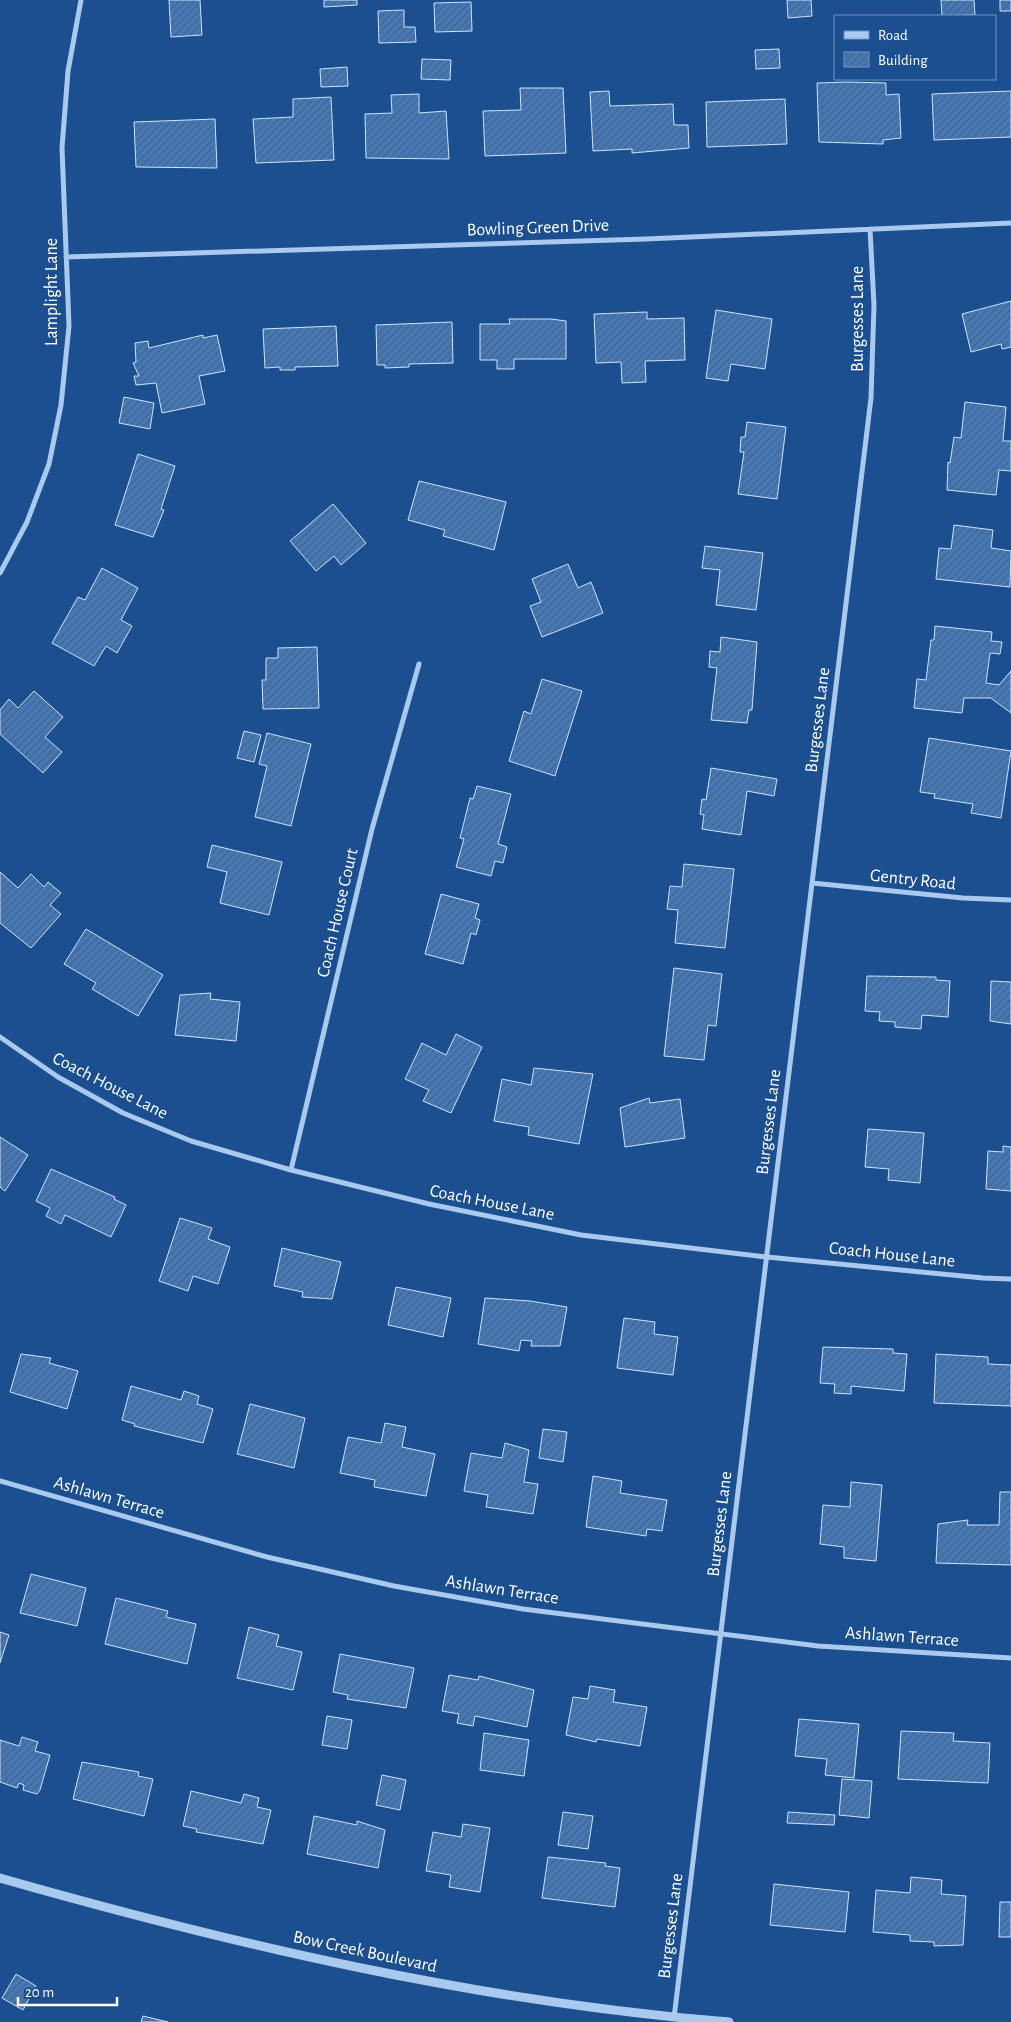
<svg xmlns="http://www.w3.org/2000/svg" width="1011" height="2022" viewBox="0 0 1011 2022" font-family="'Alegreya Sans',sans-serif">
<defs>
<pattern id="building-hatch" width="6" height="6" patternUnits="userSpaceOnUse" patternTransform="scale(1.25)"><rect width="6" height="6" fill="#4478b7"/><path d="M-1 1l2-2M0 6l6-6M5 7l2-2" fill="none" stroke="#486282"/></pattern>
</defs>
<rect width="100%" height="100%" fill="#1b4f8f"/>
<path fill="url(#building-hatch)" stroke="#cfe3fa" d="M169,0H200L202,35L171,37Z
M324,0H357V5L324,7Z
M787,0H811L812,16L788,18Z
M941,0H974L975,15L942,16Z
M1000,0H1011V11H1000Z
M471,2L472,31L435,32L434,3Z
M404,10V27H415L416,42L379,43L378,11Z
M779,49L780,68L756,69L755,50Z
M422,59L451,60L450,80L421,79Z
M347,67L348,86L321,87L320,69Z
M847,82L886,83V95L899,94L901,138L883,140V144L819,142L817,83Z
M520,88H563L566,153L485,156L483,111L521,110Z
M609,91L610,106L673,104L674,125H688L689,148L632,153V149L593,151L590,92Z
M1011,91V137L934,140L932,94Z
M419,94V113L446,111L449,159L366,158L365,114L392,113L391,95Z
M331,97L334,160L256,163L253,119L293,117V99Z
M785,99L787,144L707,147L706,102Z
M215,119L217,168L136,167L134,122Z
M1011,301V347L1002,349L1001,344L971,352L962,314Z
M716,310L772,319L765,369L731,364L728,381L706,378Z
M647,312V319L684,318L685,360L645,361L646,382L622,383L621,362L596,363L594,314Z
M509,319H551L566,321V359H514V369H497V360H480V324H510Z
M452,322L453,363L409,364V367L385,368V365H377L376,325Z
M336,326L338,366L295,367V370H280V367L265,368L263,329Z
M203,335V338L217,335L225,371L199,376L205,404L162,413L156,383L136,385L134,376H139L133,363L136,362L135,343L148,341L149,348Z
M124,397L154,403L150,429L119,423Z
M965,402L1006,407L1003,441H1011V471L999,470L996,495L947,490L948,462L950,463L954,437L961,438Z
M747,422L786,427L777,499L738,494L744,452H740L741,437H745Z
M138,454L175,466L161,509L164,510L153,537L115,525Z
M419,481L506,502L494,550L443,536L445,530L408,520Z
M333,504L366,543L341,565L334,556L316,571L290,541Z
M954,525L993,530L991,548L1011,551L1010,587L936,579L939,548L951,549Z
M705,546L763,553L756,610L716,605L720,570L702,568Z
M568,564L578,588L591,582L603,613L542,637L530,606L541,602L532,579Z
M102,568L138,588L121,620L132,626L117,653L106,646L94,666L52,643L78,597L85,600Z
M935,626L992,632L991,641L1002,642L1000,654L990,653L986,683L999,685L1011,671V713L991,698H964L962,713L914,708L917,679L926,680L931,640H934Z
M721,637L757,642L752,710H749L747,723L711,720L717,668L709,667L710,651L720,652Z
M317,647L319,708L263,709L262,680H266V658H278V648Z
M542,679L582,691L555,776L509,761L524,711L531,714Z
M34,691L63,717L45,737L62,752L43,773L0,734V710L9,699L18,708Z
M244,731L261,735L254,762L237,758Z
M267,733L311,744L291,826L255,817L267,766L259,764Z
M929,738L1011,751L1001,818L971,813L973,804L934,798L935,794L920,792Z
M711,768L777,779L774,796L747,791L741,835L702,829L704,815L700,814L702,799L706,800Z
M477,786L511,794L498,844L507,847L503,863L495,861L491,876L456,867L464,839L460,838L470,798L473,799Z
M212,845L282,862L269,915L220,903L227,872L207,867Z
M684,864L734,869L725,948L675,943L678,910L667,909L670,886L682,887Z
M0,872L18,888L31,874L44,887L48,882L61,893L50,905L61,914L31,948L0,923Z
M441,894L479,904L475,918L480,920L476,935L471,933L463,964L425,954Z
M86,929L163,975L138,1016L92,989L96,983L64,964Z
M674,968L722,974L716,1026L708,1025L704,1060L664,1056Z
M867,976L936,977V980L950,981L948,1017L922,1015L921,1029L895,1027V1022L879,1021L880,1012L865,1011Z
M991,981L1011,982V1024L990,1021Z
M211,993L210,999L240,1002L236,1041L175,1035L180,995Z
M456,1034L482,1047L451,1113L423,1101L429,1090L405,1079L422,1043L446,1055Z
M534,1068L593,1074L579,1144L528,1135L529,1127L494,1121L502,1079L531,1085Z
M649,1098L650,1103L680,1099L685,1138L625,1147L620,1108Z
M868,1129L924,1133L920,1183L888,1180L889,1169L865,1167Z
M0,1137L28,1155L5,1191L0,1187Z
M1003,1146L1011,1147V1191L986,1189L988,1151L1003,1152Z
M51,1169L115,1197L114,1199L126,1205L111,1237L65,1215L61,1224L46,1216L50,1208L36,1201Z
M180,1218L212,1228L208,1239L230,1247L218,1284L193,1276L188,1291L159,1281Z
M282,1248L341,1262L332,1299L302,1297L303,1292L274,1286Z
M396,1287L451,1298L443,1337L388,1325Z
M485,1298L530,1301L567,1307L560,1346H531L532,1341L521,1340L519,1351L478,1344Z
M624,1318L655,1322L654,1334L678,1337L673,1375L617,1368Z
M823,1347L893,1349V1353L907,1354L904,1391L851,1386V1394L834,1393L835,1384L820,1383Z
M21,1354L51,1358L49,1363L78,1371L67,1409L10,1392Z
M936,1354L988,1357V1364L1011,1365V1406L934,1403Z
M131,1386L181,1400L184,1391L199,1396L197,1404L213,1409L203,1443L134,1426L135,1424L122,1420Z
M250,1404L305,1418L294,1468L237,1454Z
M385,1423L406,1427L402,1447L435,1454L426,1496L374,1487L375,1480L340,1473L348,1437L381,1443Z
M543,1429L567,1432L563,1462L539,1458Z
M505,1443L529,1450L524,1482L538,1484L533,1514L486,1507L488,1495L464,1491L471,1453L502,1458Z
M593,1476L622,1481L620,1493L667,1500L662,1531L647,1529L646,1536L586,1527Z
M851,1482L882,1485L876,1561L844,1558V1547L820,1544L823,1505L850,1507Z
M1000,1492H1011V1565L936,1563L938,1524L968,1520L967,1525H999Z
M31,1574L86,1588L77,1626L20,1613Z
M116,1598L168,1611L166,1617L196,1624L187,1664L105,1644Z
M249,1627L279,1635L276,1646L302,1652L293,1690L237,1678Z
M0,1632L9,1635L0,1663Z
M340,1654L414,1668L406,1708L347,1699L348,1695L333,1692Z
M449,1675L478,1680L479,1676L534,1690L527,1727L475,1716L473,1726L457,1723L459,1714L442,1711Z
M590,1686L615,1690L613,1702L647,1707L640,1746L597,1739L596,1742L566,1735L573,1697L588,1699Z
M327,1716L352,1720L347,1749L322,1745Z
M799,1719L859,1724L854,1778L825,1775L827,1759L795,1756Z
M901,1731L954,1733L953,1741L990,1743L988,1783L898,1779Z
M484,1733L529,1740L524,1776L480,1770Z
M22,1737L38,1742L35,1751L50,1755L40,1790L37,1794L23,1790L24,1785L19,1783L17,1788L0,1782V1740L19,1746Z
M82,1762L139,1772L138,1776L153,1779L144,1816L73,1799Z
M382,1775L406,1780L400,1810L376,1805Z
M842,1779L872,1781L869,1818L839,1815Z
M191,1791L241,1803L244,1794L259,1798L257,1807L271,1810L263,1844L196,1832L197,1829L183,1826Z
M563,1812L593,1816L588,1849L558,1845Z
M788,1812L835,1815L834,1825L787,1823Z
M314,1816L357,1825V1821L385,1830L378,1868L307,1854Z
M463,1824L490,1828L480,1892L449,1887L451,1875L426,1871L433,1832L461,1837Z
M548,1857L606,1863L605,1866L620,1868L615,1907L542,1898Z
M911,1877L942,1880L941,1894L966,1896L963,1945L934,1946V1942L910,1941V1935L873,1932L876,1890L910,1893Z
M774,1884L849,1892L845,1932L770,1925Z
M1000,1902H1011V1937H999Z
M16,1974L36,1986L23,2010L2,1998Z
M143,2016L168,2022H141Z"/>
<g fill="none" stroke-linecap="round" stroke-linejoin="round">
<path stroke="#a9c9ee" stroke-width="5" d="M66,257L646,239L1011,223
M0,573L27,522L49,464L61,405L69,326L62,148L68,71L81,0
M812,883L963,898L1011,900
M0,1037L58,1077L123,1113L191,1141L291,1170L429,1204L581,1235L767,1257L983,1278L1011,1279
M291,1170L372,829L419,664
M0,1481L267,1557L394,1586L523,1609L818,1646L1011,1658
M674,2018L871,398L874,305L870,229"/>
<path stroke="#a9c9ee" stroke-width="9" d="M0,1878C239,1946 481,2002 729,2022"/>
</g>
<g text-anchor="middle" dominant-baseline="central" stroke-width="4.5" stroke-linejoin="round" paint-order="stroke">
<g font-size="18" fill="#fff" stroke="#1b4f8f">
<text transform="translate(538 228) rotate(-2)">Bowling Green Drive</text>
<text transform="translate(52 292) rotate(-90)">Lamplight Lane</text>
<text transform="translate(858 319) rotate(-90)">Burgesses Lane</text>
<text transform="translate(818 720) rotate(-83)">Burgesses Lane</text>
<text transform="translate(913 880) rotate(6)">Gentry Road</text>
<text transform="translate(338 913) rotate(-77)">Coach House Court</text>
<text transform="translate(110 1086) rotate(27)">Coach House Lane</text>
<text transform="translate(769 1122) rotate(-83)">Burgesses Lane</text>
<text transform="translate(492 1203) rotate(11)">Coach House Lane</text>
<text transform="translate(892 1255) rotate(6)">Coach House Lane</text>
<text transform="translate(109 1498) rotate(16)">Ashlawn Terrace</text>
<text transform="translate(720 1524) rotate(-83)">Burgesses Lane</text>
<text transform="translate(502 1590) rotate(9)">Ashlawn Terrace</text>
<text transform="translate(902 1637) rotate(4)">Ashlawn Terrace</text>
<text transform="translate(671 1926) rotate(-83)">Burgesses Lane</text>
<text transform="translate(365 1952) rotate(12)">Bow Creek Boulevard</text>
</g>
</g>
<rect x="834" y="15" width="162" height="65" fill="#1b4f8f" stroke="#7695bc"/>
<rect x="844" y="31" width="25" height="8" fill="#a9c9ee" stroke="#7695bc"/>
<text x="878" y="40" font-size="15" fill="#ffffff">Road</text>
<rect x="844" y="52" width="25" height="15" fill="url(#building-hatch)" stroke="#7695bc"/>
<text x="878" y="65" font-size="15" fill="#ffffff">Building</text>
<path d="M18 1997v8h99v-8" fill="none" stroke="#ffffff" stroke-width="2.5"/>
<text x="25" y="1997" font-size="15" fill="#ffffff" stroke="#1b4f8f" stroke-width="4" paint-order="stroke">20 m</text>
</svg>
